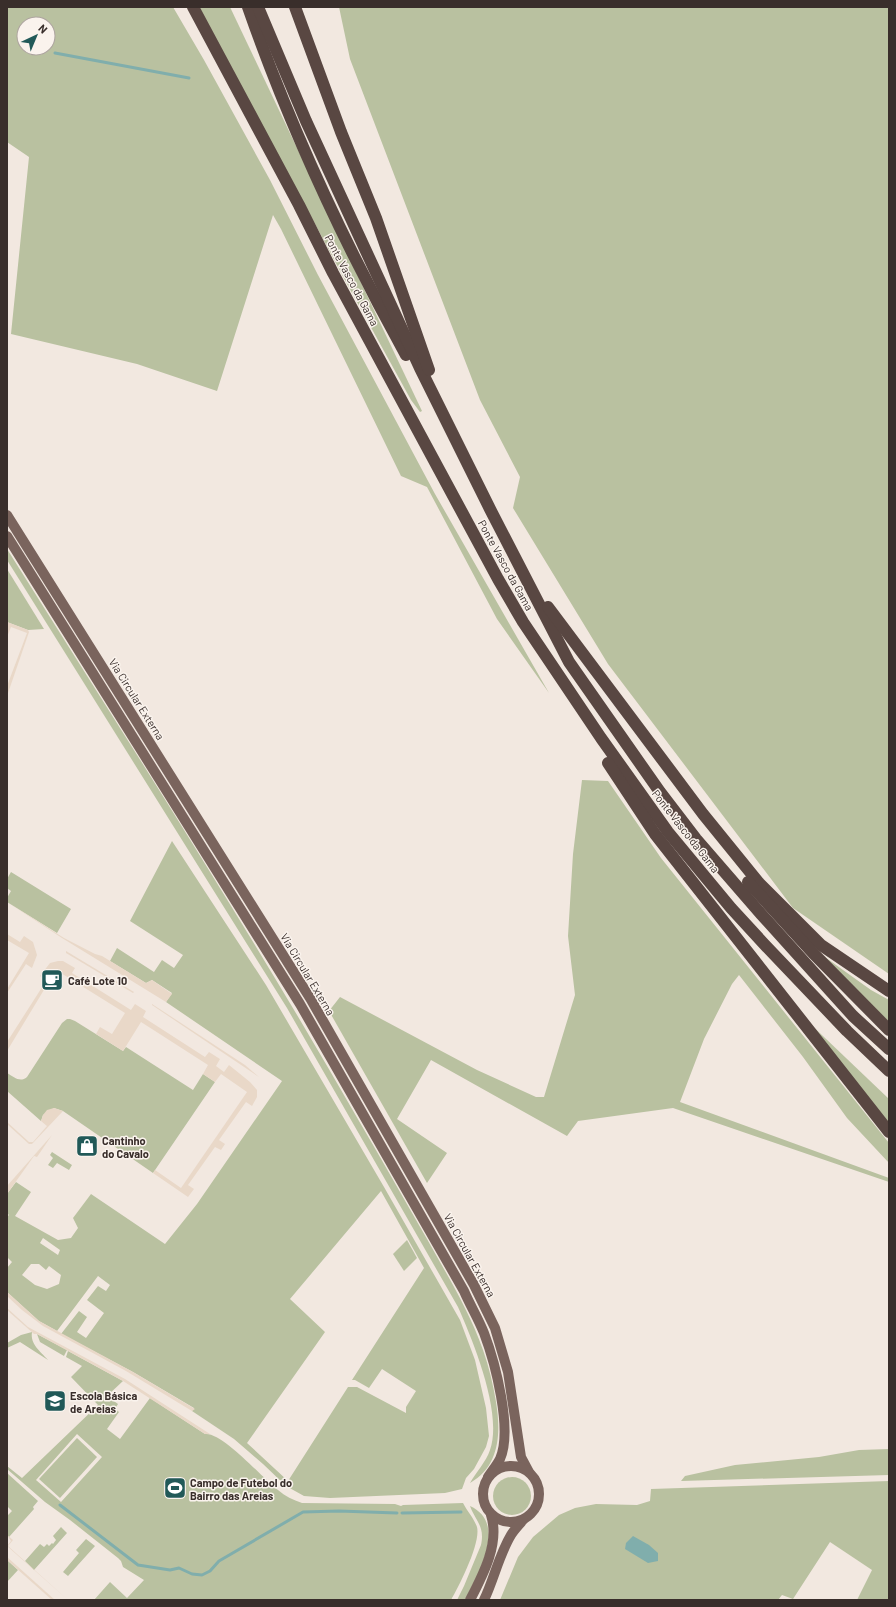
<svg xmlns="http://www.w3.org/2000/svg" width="896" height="1607" font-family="Barlow,sans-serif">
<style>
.green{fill:#b9c1a0;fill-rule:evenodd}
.plaza{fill:#e9d8c8}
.water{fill:#80aeac}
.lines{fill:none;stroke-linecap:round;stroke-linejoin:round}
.stream{stroke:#80aeac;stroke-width:3}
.primary{stroke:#7a645d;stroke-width:10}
.highway{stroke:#594742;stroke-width:12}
.labels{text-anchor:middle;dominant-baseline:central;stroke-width:3;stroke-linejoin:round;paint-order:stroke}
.street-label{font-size:11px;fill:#392e2b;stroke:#faf3ed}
.poi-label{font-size:11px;font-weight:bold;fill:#392e2b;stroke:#faf3ed;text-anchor:start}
</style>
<rect width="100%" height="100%" fill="#f2e8e0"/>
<g class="green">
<path d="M 7,7 L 173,7 L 204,60 L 270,180 L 318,275 L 435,494 L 549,693 L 497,619 L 427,487 L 401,476 L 281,229 L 273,215 L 217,391 L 137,364 L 11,334 L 29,157 L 7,142 ZM 24,24 L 48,24 L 48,48 L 24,48 Z"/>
<polygon points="199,7 230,7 422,411 420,412 411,400 346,282"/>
<polygon points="339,7 889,7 889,974 793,908 608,664 513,508 520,477 480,400 350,59"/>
<path d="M 7,549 C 126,738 248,927 359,1121 C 382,1160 404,1199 427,1239 C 447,1275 469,1310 483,1350 C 489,1367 493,1384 496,1402 C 501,1433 500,1466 470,1483 C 476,1472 486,1462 490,1450 C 503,1413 473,1341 458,1307 L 287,1008 L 7,560 Z"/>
<polygon points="7,569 44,629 28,630 7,622"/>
<polygon points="582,780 608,781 661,858 889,1143 889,1163 847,1118 803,1057 739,975 732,984 704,1039 680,1102 889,1178 889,1182 673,1108 578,1121 567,1136 431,1060 397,1119 447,1153 427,1183 329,1011 340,997 477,1070 536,1097 544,1097 575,995 568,936 573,854"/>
<path d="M 172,841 L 266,985 L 384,1187 L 460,1320 L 475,1360 L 486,1408 L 489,1436 L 486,1447 L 474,1469 L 466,1478 L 462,1489 L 445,1493 L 330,1498 L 304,1496 L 286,1486 L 263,1464 L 234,1439 L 192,1411 L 194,1408 L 133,1372 L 61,1334 L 79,1311 L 87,1317 L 77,1332 L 86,1338 L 104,1313 L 87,1300 L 98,1286 L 106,1291 L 110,1285 L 98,1276 L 57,1331 L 39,1321 L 7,1292 L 7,1268 L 12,1262 L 7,1257 L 7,1217 L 9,1215 L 7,1213 L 7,1194 L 16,1182 L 31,1192 L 15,1216 L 58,1240 L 71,1238 L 78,1228 L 73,1218 L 91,1194 L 165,1244 L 197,1204 L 282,1081 L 166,1002 L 172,993 L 152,980 L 146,983 L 110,961 L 117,948 L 154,972 L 162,960 L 174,968 L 183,955 L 130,921 ZM 381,1191 L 424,1268 L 352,1380 L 355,1380 L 369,1388 L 382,1369 L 416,1391 L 406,1407 L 406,1413 L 357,1387 L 348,1387 L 288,1481 L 247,1443 L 325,1332 L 290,1299 ZM 43,1238 L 60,1250 L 58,1255 L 40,1243 ZM 31,1264 L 39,1264 L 46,1270 L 49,1266 L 61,1275 L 59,1284 L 47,1289 L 35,1285 L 22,1275 Z"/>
<polygon points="11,872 71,909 57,933 7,902 7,898 11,891 7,888 7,879"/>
<polygon points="822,955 871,990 889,1000 889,1022"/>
<polygon points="803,1017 889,1099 889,1128"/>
<path d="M 67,1019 L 70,1019 L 75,1021 L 123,1051 L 126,1047 L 193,1090 L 203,1074 L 215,1082 L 153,1173 L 63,1111 L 54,1108 L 43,1115 L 41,1121 L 7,1091 L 7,1073 C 14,1077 20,1083 27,1077 L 62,1023 Z"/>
<polygon points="52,1152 72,1165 69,1170 57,1163 53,1168 48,1165 53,1158 50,1155"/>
<polygon points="407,1240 417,1258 404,1271 393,1254"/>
<path d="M 32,1332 C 30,1344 40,1351 48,1360 L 20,1342 L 7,1348 L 7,1343 L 21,1335 Z"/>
<polygon points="37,1334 67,1350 64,1356 40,1342"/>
<path d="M 68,1351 L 123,1381 L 107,1396 L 118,1404 L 115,1409 L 119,1412 L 107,1429 L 120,1439 L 150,1398 L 205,1434 C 223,1432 263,1479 278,1490 C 285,1496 293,1500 302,1503 L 395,1504 L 401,1506 L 403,1505 L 463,1503 C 467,1511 474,1518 477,1527 C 481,1543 459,1586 451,1600 L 94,1600 L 110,1582 L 127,1598 L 144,1580 L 123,1567 L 121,1561 L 118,1558 L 70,1520 L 45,1502 L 7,1469 L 7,1466 L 22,1478 L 98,1405 L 71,1377 L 82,1366 L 66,1357 ZM 77,1434 L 102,1457 L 61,1502 L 36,1480 Z"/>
<polygon points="77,1438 97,1457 60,1498 39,1479"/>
<polygon points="889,1449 889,1475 681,1481 685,1476 735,1465 819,1457 859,1450"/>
<polygon points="7,1473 38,1501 33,1507 34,1509 9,1537 7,1535 7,1516 12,1511 7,1506"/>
<circle cx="512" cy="1496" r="19"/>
<polygon points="889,1481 889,1600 857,1600 872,1570 830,1542 793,1599 782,1595 778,1600 500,1600 518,1557 533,1537 559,1515 575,1508 596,1504 637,1505 650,1501 651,1489"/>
<path d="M 470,1506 C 508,1523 478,1574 465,1600 L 457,1600 L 464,1586 L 481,1545 C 485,1526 476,1522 470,1506 Z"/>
<polygon points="61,1527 67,1533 34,1570 25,1561 40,1544 44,1547 47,1544 49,1546 52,1543 53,1544 56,1540 53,1536"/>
<polygon points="86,1539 95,1546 68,1576 63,1572 79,1553 76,1550"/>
<polygon points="7,1560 18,1570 7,1582"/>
</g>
<g class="plaza">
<polygon points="7,622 28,630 29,632 7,696 7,686 27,633 11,627 7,637"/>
<polygon points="7,902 64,938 95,954 102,956 146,983 152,980 172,994 166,1002 62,938"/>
<polygon points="7,934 20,942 24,936 33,942 37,955 32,968 26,964 7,993 7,989 29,953 7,940"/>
<polygon points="66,951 134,992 133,993 66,953"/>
<polygon points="58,961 63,961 75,968 72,973 131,1010 135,1004 146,1011 143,1017 205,1057 209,1052 220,1059 216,1066 224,1072 229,1065 250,1082 257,1090 257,1097 252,1106 246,1102 219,1140 225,1144 221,1150 215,1147 188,1185 194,1189 188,1197 153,1173 155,1170 181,1188 247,1092 221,1074 215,1082 203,1074 208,1065 141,1022 123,1051 96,1034 100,1027 112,1034 125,1013 56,970 7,1051 7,1042 46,981 40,976 50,963"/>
<polygon points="152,1004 245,1065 259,1077 152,1005"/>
<polygon points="54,1108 63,1111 32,1144 29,1144 7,1124 7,1122 29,1142 33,1142 47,1126 41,1121 43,1115 47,1110"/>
<polygon points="52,1135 37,1157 34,1156 7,1194 7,1186"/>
<polygon points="7,1292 39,1321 133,1372 195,1409 192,1411 126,1371 43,1326 22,1310 7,1296"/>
<polygon points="7,1308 28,1327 125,1379 210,1434 205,1434 123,1381 37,1334 34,1334 7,1310"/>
<polygon points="7,1535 13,1540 8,1546 68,1600 7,1546 11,1541"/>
<polygon points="7,1557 55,1600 52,1600 7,1560"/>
</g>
<polygon class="water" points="633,1536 649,1545 658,1553 658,1561 648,1563 625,1549 626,1543"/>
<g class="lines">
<g class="stream">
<polyline points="55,53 189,78"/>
<polyline points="60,1505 138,1565 170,1570 179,1568 192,1574 202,1575 210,1571 219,1561 303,1512 339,1511 397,1513"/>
<polyline points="402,1513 461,1512"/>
</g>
<g class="primary">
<polyline points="7,515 310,998 474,1285 495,1328 508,1372 521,1457 529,1472"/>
<path d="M 7,536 L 300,1004 L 464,1291 C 470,1305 478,1318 484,1333 C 495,1362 513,1430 500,1459 C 497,1465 492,1471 488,1477"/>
<circle cx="511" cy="1494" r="28"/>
<path d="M 470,1600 C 483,1575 500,1543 491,1515"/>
<path d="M 484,1600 C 494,1579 499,1555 511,1535 C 514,1530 519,1525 523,1520"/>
</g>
<g class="highway">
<polyline points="193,7 299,205 333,273 498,579 523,622 601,738 668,832 731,908 764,944 847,1031 889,1071"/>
<path d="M 248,7 C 290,127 344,243 406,355"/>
<polyline points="258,7 306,121 420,368 490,509 569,662 660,792 696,839 761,914 853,1016 889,1049"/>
<polyline points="295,7 341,132 376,218 429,370"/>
<polyline points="548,607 703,814 759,883 821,945 889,991"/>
<polyline points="608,763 655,834 889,1132"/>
<polyline points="748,882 813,953 889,1030"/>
</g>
</g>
<defs>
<g id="cafe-square" transform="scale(1.15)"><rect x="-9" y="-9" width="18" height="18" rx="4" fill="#215958" stroke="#faf3ed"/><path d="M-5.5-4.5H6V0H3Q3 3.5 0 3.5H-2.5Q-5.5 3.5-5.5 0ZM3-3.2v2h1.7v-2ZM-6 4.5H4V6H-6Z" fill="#fff"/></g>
<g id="shop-square" transform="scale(1.15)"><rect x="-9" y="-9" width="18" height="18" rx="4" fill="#215958" stroke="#faf3ed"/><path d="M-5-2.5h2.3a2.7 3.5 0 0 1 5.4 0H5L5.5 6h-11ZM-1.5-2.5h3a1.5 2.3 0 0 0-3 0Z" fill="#fff"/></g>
<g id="school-square" transform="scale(1.15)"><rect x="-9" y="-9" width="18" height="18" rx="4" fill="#215958" stroke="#faf3ed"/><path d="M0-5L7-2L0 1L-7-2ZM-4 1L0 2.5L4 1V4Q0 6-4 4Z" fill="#fff"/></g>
<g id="stadium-square" transform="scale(1.15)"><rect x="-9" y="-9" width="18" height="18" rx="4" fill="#215958" stroke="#faf3ed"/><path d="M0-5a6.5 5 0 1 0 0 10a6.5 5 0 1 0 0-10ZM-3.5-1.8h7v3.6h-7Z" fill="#fff"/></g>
</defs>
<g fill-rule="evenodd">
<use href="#cafe-square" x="52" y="980"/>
<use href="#shop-square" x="87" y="1146"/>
<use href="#school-square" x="55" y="1401"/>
<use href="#stadium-square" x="175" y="1488"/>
</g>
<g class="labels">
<g class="street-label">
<text transform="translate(352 280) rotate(62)">Ponte Vasco da Gama</text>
<text transform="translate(506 565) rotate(61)">Ponte Vasco da Gama</text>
<text transform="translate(137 699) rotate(58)">Via Circular Externa</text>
<text transform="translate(686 831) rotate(52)">Ponte Vasco da Gama</text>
<text transform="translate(308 974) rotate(59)">Via Circular Externa</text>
<text transform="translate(470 1255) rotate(61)">Via Circular Externa</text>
</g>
<g class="poi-label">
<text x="68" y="980">Café Lote 10</text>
<text x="102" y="1140">Cantinho<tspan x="102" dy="13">do Cavalo</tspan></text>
<text x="70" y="1395">Escola Básica<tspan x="70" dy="13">de Areias</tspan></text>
<text x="190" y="1482">Campo de Futebol do<tspan x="190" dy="13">Bairro das Areias</tspan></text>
</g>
</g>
<rect width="896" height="1607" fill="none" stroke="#392e2b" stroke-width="16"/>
<g transform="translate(36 36) rotate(44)"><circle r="19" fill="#faf3ed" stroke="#ada49f"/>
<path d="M0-3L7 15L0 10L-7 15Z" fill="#215958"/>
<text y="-6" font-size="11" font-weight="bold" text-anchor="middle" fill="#392e2b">N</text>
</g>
</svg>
